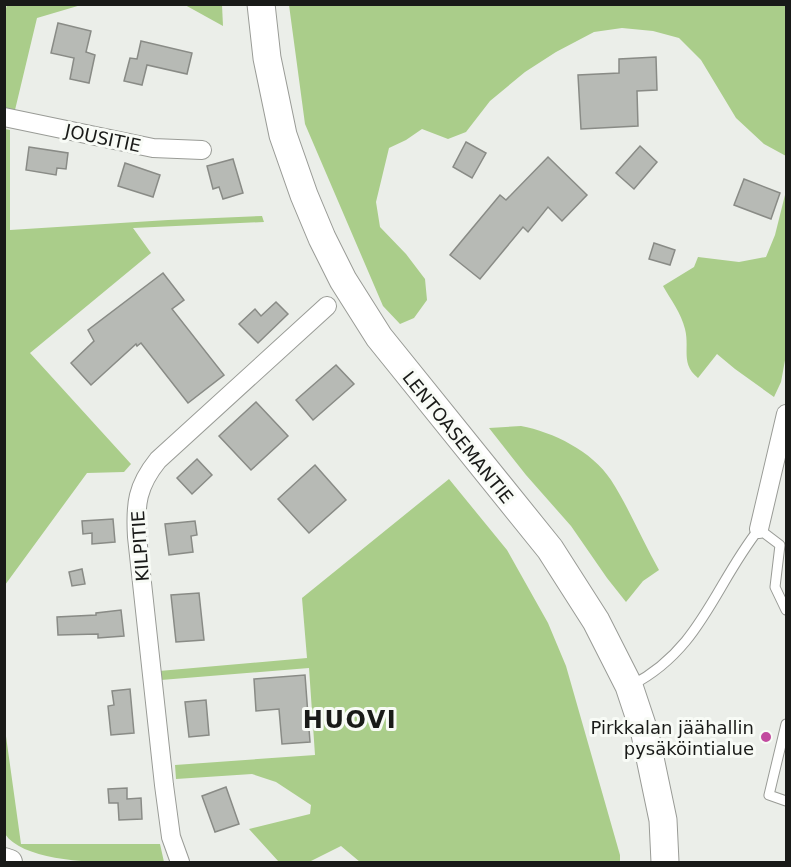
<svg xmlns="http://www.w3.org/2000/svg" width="791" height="867" font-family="'DejaVu Sans',sans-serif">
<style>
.green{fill:#aacd8a}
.building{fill:#b7bab5;stroke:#898b86;stroke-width:1.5}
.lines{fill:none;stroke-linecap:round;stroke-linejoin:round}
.service-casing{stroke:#999b96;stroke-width:11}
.minor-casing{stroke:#999b96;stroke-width:20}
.tertiary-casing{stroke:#999b96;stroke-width:26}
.secondary-casing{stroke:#999b96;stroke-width:29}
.service{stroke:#fff;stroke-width:9}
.minor{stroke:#fff;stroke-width:18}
.tertiary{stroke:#fff;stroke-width:24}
.secondary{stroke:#fff;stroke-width:27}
.poi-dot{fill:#c24a9f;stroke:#f8fbf6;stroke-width:2}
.labels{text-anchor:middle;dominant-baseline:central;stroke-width:6;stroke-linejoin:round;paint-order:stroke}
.street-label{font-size:18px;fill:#191a18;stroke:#f8fbf6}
.poi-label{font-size:18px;fill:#191a18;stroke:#f8fbf6;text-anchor:end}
.district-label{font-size:24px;font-weight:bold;letter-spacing:1.5px;fill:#191a18;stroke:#f8fbf6}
</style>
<rect width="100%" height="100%" fill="#ebeee9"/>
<g class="green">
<polygon points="7,5 81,5 37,18 15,110 5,108 4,16"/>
<polygon points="185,5 222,5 223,26"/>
<polygon points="289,5 786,5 786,156 764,144 736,118 701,60 679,38 653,31 622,28 594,32 556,52 525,72 490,101 466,132 448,139 422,129 406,140 389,148 376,202 380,227 406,254 425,279 427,300 414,318 400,324 383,306 305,124"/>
<polygon points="5,129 10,130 10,230 168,220 262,216 264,222 133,228 151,253 30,353 131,464 124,472 87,473 5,585"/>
<path d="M 786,191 L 786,355 L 781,382 L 774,397 L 735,369 L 717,354 L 698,378 C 680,363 690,349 685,329 C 681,313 671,300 663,286 L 694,267 L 698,257 L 739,262 L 766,257 L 775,235 Z"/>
<path d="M 521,426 C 553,432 592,451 611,480 C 629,508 642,540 659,570 L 643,581 L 626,602 L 607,578 L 571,526 L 526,475 L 489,428 Z"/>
<polygon points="449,479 507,550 548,623 566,666 620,855 620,862 360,862 341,846 309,862 279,862 249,829 310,814 311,805 276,782 252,774 176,779 175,765 315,755 309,668 161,680 159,671 307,658 302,598"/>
<path d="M 5,729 L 21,844 L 160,844 L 164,862 C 126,863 27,867 5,834 Z"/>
</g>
<g class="building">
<polygon points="58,23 91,31 86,52 95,55 89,83 70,79 74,58 51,53"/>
<polygon points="141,41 192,53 187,74 147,65 142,85 124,81 130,58 137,59"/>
<polygon points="656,57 657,90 637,91 638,126 581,129 578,75 619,73 619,59"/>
<polygon points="466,142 486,153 472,178 453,167"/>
<polygon points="640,146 657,162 634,189 616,173"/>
<polygon points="29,147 68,153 66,169 57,168 56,175 26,170"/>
<polygon points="548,157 587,195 562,221 548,207 528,232 523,227 480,279 450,255 500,195 506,200"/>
<polygon points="233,159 243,193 223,199 219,187 213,189 207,166"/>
<polygon points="125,163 160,175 153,197 118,186"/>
<polygon points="744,179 780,193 771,219 734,205"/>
<polygon points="654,243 675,250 670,265 649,259"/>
<polygon points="163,273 184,300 172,309 224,375 188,403 141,343 137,346 136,344 91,385 71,363 94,341 88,330"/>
<polygon points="276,302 288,314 258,343 239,324 255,309 261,316"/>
<polygon points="336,365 354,384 313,420 296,400"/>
<polygon points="256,402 288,436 251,470 219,436"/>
<polygon points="197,459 212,475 192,494 177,478"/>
<polygon points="315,465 346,500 309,533 278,499"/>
<polygon points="113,519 115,542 92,544 92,533 83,534 82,521"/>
<polygon points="195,521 197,535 191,536 193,552 169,555 165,524"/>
<polygon points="82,569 85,584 72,586 69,572"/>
<polygon points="199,593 204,640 176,642 171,595"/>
<polygon points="121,610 124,636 98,638 98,634 58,635 57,617 96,615 96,613"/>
<polygon points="305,675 310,742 282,744 279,709 256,711 254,679"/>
<polygon points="130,689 134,733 111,735 108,706 114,705 112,691"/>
<polygon points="206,700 209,735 189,737 185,702"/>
<polygon points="226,787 239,824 215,832 202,796"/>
<polygon points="127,788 127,799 141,798 142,819 119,820 118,803 109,803 108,789"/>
</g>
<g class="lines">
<g class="service-casing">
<g id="service">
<path d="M 632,685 C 701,649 714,586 759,529 L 780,545 L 775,587 L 786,610"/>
<polyline points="786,724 769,795 786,801"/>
</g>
</g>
<g class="minor-casing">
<g id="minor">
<polyline points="4,117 153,148 202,150"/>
<polyline points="759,529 786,414"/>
<path d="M 180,862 L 171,837 L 164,785 L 137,537 C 135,504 137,486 158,460 L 327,306"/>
</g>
</g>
<g class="tertiary-casing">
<polyline id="tertiary" points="4,860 10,862"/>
</g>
<g class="secondary-casing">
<polyline id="secondary" points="261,4 267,58 283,135 304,195 322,238 343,280 379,337 550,549 596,621 629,686 645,734 663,820 665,862"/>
</g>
<use href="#service" class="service"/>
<use href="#minor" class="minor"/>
<use href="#tertiary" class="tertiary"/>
<use href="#secondary" class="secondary"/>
</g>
<circle class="poi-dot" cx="766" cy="737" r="6"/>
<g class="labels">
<g class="street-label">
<text transform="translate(103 138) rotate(12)">JOUSITIE</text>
<text transform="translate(458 437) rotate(51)">LENTOASEMANTIE</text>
<text transform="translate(140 546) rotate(-94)">KILPITIE</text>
</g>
<g class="poi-label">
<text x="754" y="727">Pirkkalan jäähallin<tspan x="754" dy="21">pysäköintialue</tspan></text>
</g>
<g class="district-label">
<text x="350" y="720">HUOVI</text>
</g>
</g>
<rect width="791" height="867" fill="none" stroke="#191a18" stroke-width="12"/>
</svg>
